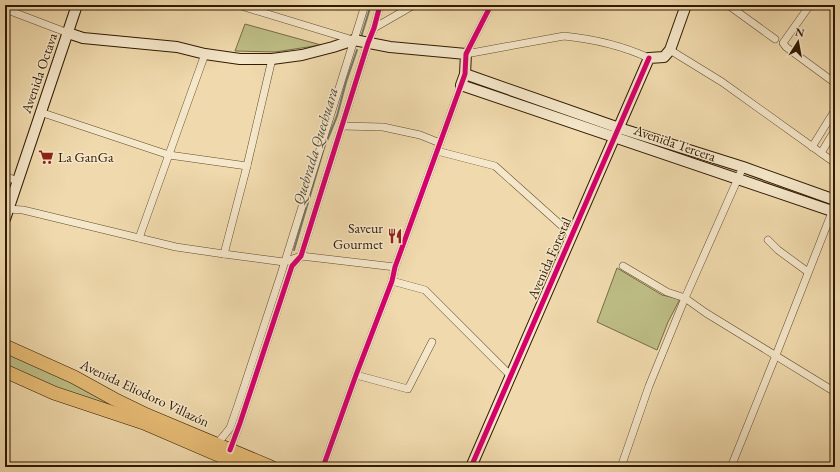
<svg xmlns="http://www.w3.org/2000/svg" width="840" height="472" font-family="'EB Garamond',serif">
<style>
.green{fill:#bebe86;stroke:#776c43}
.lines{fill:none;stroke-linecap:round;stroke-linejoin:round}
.stream{stroke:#72796c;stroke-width:2}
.street-casing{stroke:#604a2b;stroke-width:8}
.secondary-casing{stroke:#301a00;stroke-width:12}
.highway-casing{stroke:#301a00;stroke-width:14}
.street{stroke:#f5e7ca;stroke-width:7}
.secondary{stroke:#f5e7ca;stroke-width:10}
.highway{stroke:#e8bd76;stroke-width:13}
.cycleway-casing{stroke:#f5e7ca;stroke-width:8}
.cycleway{stroke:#d6006c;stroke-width:5}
.labels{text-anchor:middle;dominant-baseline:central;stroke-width:3;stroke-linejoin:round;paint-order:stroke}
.street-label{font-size:14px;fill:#301a00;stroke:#f5e7ca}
.poi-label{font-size:14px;fill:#301a00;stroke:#f5e7ca;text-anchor:start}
.water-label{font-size:15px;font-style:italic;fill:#514936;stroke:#f5e7ca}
</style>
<rect width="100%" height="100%" fill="#f0daad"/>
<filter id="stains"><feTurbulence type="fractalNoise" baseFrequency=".005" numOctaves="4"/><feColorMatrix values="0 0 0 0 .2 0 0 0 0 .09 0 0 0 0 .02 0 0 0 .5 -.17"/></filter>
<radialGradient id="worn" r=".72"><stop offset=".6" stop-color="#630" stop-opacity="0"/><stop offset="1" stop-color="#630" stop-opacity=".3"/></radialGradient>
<g class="green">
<polygon points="245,24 321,45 275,52 235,51"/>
<polygon points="617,268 662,295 680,299 668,322 657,350 597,322"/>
<polygon points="5,353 27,360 122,408 86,401 5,368"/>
</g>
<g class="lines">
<g class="stream">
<polyline points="361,37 371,5"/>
<polyline points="294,250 324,148 337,116 346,82 357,50"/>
<polyline points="270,319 279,293"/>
<polyline points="241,409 252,373"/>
</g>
<g class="street-casing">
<g id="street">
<polyline points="238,5 353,40"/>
<polyline points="728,5 775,39"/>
<polyline points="810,5 783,43 786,47 835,83"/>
<polyline points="5,9 68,33"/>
<polyline points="374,28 414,5"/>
<polyline points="670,50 722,82 835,163"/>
<path d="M 466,54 L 564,36 C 593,39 623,46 649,58"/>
<polyline points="466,54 491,5"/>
<polyline points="40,112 169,155 247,166"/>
<polyline points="342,126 383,127 420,135 440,143"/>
<polyline points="812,147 835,110"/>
<polyline points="437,151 495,166 572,235"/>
<polyline points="821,153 835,130"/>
<polyline points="5,176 17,181"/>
<polyline points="8,209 23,210 176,247 224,254 284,262 301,256 395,267"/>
<polyline points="139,238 205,54"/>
<polyline points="768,240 778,250 808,272"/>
<polyline points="224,254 247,166 272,59"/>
<polyline points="623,266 667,292 685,298 706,313 835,392"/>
<polyline points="392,281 425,290 511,376"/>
<polyline points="356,375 408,389 432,342"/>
<polyline points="217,444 230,428 238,405 281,274 365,5"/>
<polyline points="230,450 240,423 292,266 301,256 368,43 374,28 380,5"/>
<polyline points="323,467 356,375 392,281 395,267 461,85"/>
<polyline points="621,467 649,386 685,298 743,167"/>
<polyline points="731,467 776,355 834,207"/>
</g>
</g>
<g class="secondary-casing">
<g id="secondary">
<polyline points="68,33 83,38 177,47 205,54 240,59 272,59 302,55 333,47 354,40 390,47 466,54 465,74 461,85 835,212"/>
<polyline points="465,74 619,128 743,167 835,200"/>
<polyline points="5,219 77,5"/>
<polyline points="471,467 649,58 664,57 670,50 686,5"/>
</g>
</g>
<g class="highway-casing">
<g id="highway">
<polyline points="5,346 74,377 114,399 147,415 271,467"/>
<polyline points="5,371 54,393 144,423 246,467"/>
</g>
</g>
<use href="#street" class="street"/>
<use href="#secondary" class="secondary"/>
<use href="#highway" class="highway"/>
<g class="cycleway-casing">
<g id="cycleway">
<polyline points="230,450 240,423 292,266 301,256 368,43 374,28 380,5"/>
<polyline points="323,467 356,375 392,281 395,267 465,74 466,54 491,5"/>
<polyline points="471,467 649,58"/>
</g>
</g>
<use href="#cycleway" class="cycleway"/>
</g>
<defs>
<g id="supermarket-bare" transform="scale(1.2)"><path d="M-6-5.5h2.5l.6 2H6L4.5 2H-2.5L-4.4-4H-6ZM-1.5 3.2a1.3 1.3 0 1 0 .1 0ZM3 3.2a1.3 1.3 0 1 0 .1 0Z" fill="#8f2418" stroke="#f5e7ca" stroke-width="2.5" paint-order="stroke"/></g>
<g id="restaurant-bare" transform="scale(1.2)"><path d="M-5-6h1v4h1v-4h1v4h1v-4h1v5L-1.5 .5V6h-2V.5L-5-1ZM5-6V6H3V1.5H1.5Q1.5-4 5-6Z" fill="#8f2418" stroke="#f5e7ca" stroke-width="2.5" paint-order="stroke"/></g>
</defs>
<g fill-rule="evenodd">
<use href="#supermarket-bare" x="46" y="157"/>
<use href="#restaurant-bare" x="395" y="236"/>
</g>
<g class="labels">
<g class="street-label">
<text transform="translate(39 73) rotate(-71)">Avenida Octava</text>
<text transform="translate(675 143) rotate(19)">Avenida Tercera</text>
<text transform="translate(549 258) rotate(-66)">Avenida Forestal</text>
<text transform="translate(145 393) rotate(25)">Avenida Eliodoro Villazón</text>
</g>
<g class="poi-label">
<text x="58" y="157">La GanGa</text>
<text x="383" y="228" text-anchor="end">Saveur<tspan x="383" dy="16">Gourmet</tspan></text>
</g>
<g class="water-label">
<text transform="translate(315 146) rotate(-73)">Quebrada Quechuara</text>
</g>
</g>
<rect width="840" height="472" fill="none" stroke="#f0daad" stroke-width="20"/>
<rect x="6" y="6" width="828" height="460" fill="none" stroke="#301a00" stroke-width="2"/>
<rect x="10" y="10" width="820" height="452" fill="none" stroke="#301a00"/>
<g transform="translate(798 42) rotate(11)" stroke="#f5e7ca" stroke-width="3" paint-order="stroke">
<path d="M0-3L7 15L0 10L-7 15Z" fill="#301a00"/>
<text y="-6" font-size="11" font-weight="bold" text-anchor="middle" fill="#301a00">N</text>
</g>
<rect width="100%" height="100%" filter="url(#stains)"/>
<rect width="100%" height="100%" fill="url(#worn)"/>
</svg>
